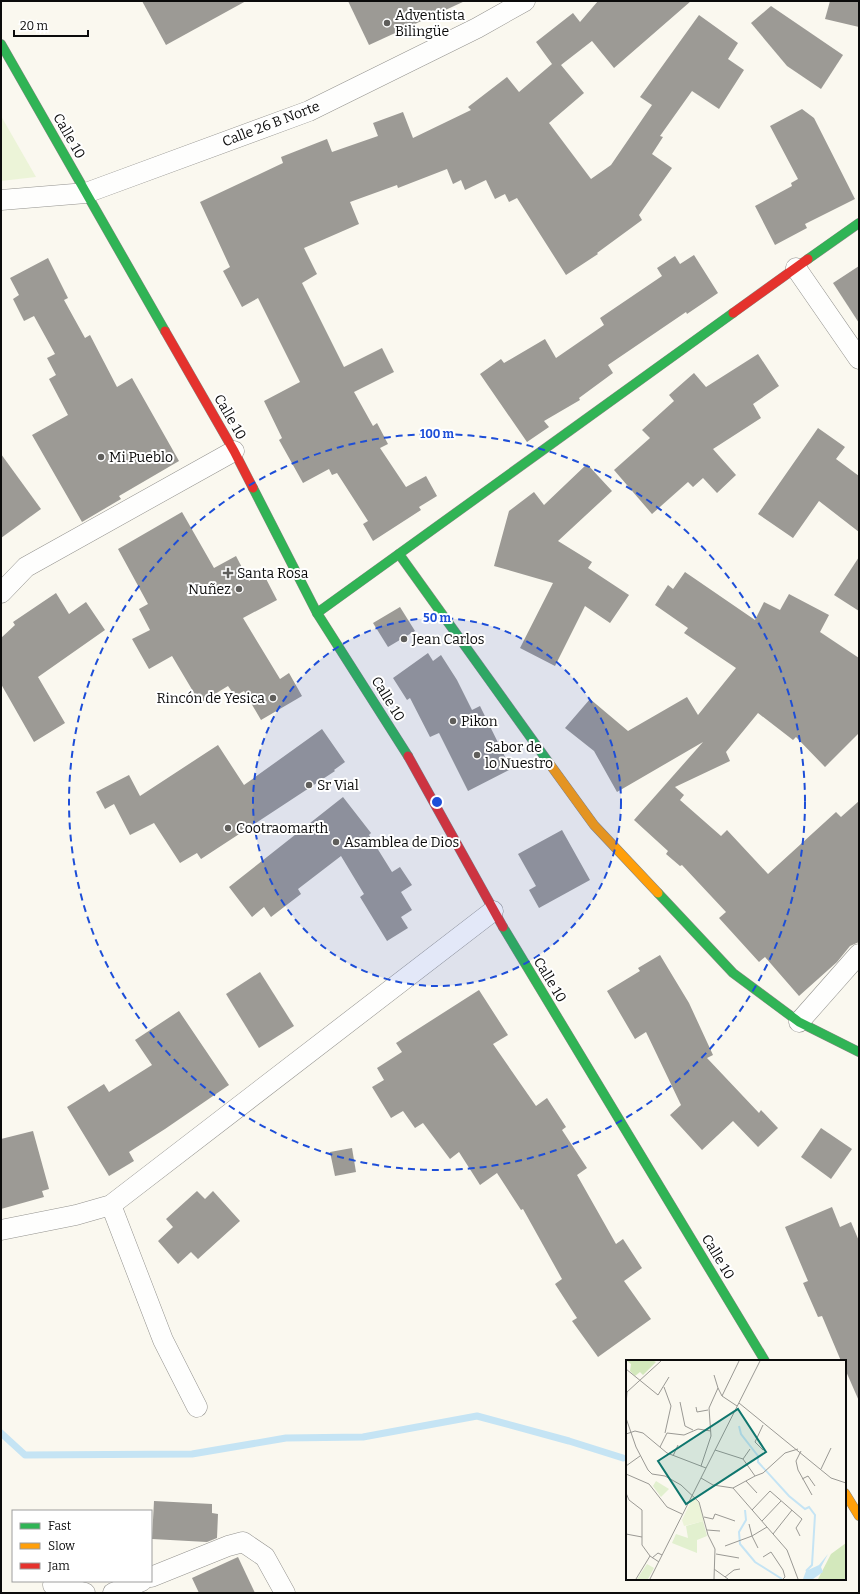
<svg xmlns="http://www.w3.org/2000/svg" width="860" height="1594" font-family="Bitter,serif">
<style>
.pitch{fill:#ecf4d8}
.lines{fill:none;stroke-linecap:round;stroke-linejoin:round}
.stream{stroke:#c5e4f4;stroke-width:7}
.building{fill:#9c9a95}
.street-casing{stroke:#93928e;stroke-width:21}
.fast-casing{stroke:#898884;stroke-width:10}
.slow-casing{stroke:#898884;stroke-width:10}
.jam-casing{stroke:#898884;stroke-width:10}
.street{stroke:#fefefd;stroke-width:20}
.fast{stroke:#30b455;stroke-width:9}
.slow{stroke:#ff9f0a;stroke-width:9}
.jam{stroke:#e5322d;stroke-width:9}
.ring{fill:none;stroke:#1d4ed8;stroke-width:2;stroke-dasharray:7 5}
.poi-dot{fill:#5f5e5b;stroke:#fff;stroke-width:1.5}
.labels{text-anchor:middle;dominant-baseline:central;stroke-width:4;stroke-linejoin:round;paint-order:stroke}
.poi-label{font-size:14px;fill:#0b0b0b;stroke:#fff;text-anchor:start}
.street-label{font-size:14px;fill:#0b0b0b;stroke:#fff}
.inset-river{fill:none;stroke:#c5e4f4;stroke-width:2}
.inset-road{fill:none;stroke:#9a9994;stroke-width:1}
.view{fill:#0f766e;fill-opacity:0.15;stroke:#0f766e;stroke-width:2}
.inset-edge{fill:none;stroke:#0b0b0b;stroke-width:2}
.centre{fill:#1d4ed8;stroke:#fff;stroke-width:2}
.ring-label{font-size:12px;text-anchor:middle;font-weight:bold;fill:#1d4ed8;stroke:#fff;stroke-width:4;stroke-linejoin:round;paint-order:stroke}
</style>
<rect width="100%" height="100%" fill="#faf8ef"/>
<polygon class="pitch" points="1,116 36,177 1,181"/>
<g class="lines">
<polyline class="stream" points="1,1433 25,1455 192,1454 286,1438 363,1437 477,1416 569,1441 623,1458"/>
</g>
<g class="building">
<polygon points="142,1 246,1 166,45"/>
<polygon points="348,1 465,1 369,45"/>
<polygon points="598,1 691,1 614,68 592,41 561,65 584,93 549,123 591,179 611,165 652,105 640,97 699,15 738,43 728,59 744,70 719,109 692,91 660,136 663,137 652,154 672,168 639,215 642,220 597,253 598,254 566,275 517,198 509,202 505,194 495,199 486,180 465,190 461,180 453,184 447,169 398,188 397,185 350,202 359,224 304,248 317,274 302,283 344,367 382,348 394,372 354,392 373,426 377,423 388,444 380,448 406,487 426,476 437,496 419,507 421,510 373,541 363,524 368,521 337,473 332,475 329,469 303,483 279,440 282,438 264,401 300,382 258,298 242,307 223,271 230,267 200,202 283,163 281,157 327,139 332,152 378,136 373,123 403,112 413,138 471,110 468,107 507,77 519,92 552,64 536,42 573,13 580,22"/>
<polygon points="830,1 859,1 859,27 825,19"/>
<polygon points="771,6 843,55 821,89 787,66 751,23"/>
<polygon points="802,109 814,118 855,199 805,224 807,228 775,245 755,206 792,186 791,183 798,179 770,126"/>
<polygon points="694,255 718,293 687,314 686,312 608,365 613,373 579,398 580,400 544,421 549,427 527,442 480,374 501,359 504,363 545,339 556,358 604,325 600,318 662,276 657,268 675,256 680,264"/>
<polygon points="48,258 68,298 64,300 85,338 90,335 117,387 132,378 179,461 119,496 121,499 82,522 32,435 68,415 49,379 56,375 47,358 55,354 34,316 24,321 13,299 19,295 10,278"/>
<polygon points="859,266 859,323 833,283"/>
<polygon points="758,354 779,386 753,404 761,418 713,449 736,475 717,493 703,478 693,487 688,482 652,514 614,470 650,438 642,430 674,401 669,395 694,373 706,387"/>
<polygon points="818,428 845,447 836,459 859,476 859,532 819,501 793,538 758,514"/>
<polygon points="1,454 41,509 1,538"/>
<polygon points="587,464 612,491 558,541 592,562 588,568 629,595 610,623 585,606 555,666 520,648 553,583 494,566 509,511 534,492 544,505"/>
<polygon points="182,512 214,568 236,556 249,581 263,573 277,600 243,618 280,679 289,673 302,696 261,720 244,691 235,696 228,686 200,703 172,656 149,669 132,639 150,630 139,609 148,604 118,549"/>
<polygon points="859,557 859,611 834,595"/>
<polygon points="685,572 755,620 764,602 780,610 789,594 829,615 820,632 859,658 859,733 825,767 796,737 793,740 758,713 726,752 730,761 675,787 684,795 680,800 721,836 727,830 768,874 836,812 841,817 859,801 859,942 850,946 837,962 799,996 765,957 759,962 719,918 726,912 682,865 680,866 666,854 668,851 634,820 703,742 617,792 594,751 565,728 590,699 628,731 687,697 698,715 736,668 684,633 688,628 655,605 668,585 673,589"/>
<polygon points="56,593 69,614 86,602 105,630 38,677 65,723 34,742 1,684 1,638 15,625 13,622"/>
<polygon points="400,607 415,631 388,647 373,623"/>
<polygon points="428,653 433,661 441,655 457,680 472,710 480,706 511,769 468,791 439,733 430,737 410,698 407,700 393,678"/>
<polygon points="322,729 345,762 334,770 335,771 201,859 197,853 180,863 154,823 130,835 114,804 105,809 96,792 129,775 140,796 218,745 244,785"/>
<polygon points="343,797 371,833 369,835 392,872 400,867 412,885 401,892 412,910 401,917 408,928 387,941 360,897 364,894 341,856 298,889 301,894 271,917 264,907 252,917 229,887"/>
<polygon points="562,830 590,880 539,908 529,890 536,886 518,854"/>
<polygon points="660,955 689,1003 713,1055 707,1058 759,1113 761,1110 778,1128 758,1147 733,1121 702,1150 670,1115 681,1105 646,1032 635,1039 607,991 640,971 638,968"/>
<polygon points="260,972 294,1026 259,1048 226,994"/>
<polygon points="479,990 508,1035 493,1044 536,1106 547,1098 566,1127 562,1130 587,1168 577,1175 616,1244 623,1239 642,1268 624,1281 651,1319 598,1357 572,1321 577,1318 555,1284 562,1279 523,1209 521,1210 497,1173 480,1185 459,1152 450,1159 423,1123 415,1128 403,1111 391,1118 372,1087 384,1080 377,1068 402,1052 396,1043"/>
<polygon points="179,1011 229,1085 165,1129 129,1152 134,1161 109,1176 67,1107 104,1084 109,1092 152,1065 135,1040"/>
<polygon points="821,1128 852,1149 831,1179 801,1157"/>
<polygon points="33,1131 49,1189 42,1191 44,1197 1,1209 1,1139"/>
<polygon points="352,1148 356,1172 335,1176 330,1152"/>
<polygon points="197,1191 205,1199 213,1191 240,1221 198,1259 191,1252 178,1264 158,1241 173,1227 166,1219"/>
<polygon points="832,1207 840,1227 851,1222 859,1241 859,1401 845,1369 845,1361 841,1361 822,1316 818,1317 803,1283 808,1281 785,1227"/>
<polygon points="154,1501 212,1504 212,1513 218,1514 217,1538 207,1542 152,1539"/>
<polygon points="238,1557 255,1593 199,1593 192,1578"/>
</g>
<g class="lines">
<g class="street-casing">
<g id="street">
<polyline points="1,200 86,193 309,111 477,28 525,1"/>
<polyline points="796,268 859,359"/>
<polyline points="1,593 26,567 234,451"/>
<polyline points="799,1022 859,954"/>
<polyline points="111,1205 163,1340 197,1407"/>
<polyline points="1,1230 76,1215 111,1205 493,911"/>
<polyline points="151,1577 228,1546 243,1542 265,1557 285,1593"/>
<polyline points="53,1585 85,1593"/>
<polyline points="113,1593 142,1581"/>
</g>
</g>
<g class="fast-casing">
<g id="fast">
<polyline points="1,44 165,331"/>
<polyline points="808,259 859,223"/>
<polyline points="253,488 317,613 408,756"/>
<polyline points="399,554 549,763"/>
<polyline points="317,613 733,313"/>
<polyline points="658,893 733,973 799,1022 859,1052"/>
<polyline points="503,927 765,1361"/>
</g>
</g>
<g class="slow-casing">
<g id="slow">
<polyline points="549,763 594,825 658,893"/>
<polyline points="845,1493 859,1516"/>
</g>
</g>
<g class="jam-casing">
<g id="jam">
<polyline points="733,313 808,259"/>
<polyline points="165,331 234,451 253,488"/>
<polyline points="408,756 503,927"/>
</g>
</g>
<use href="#street" class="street"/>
<use href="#fast" class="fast"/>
<use href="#slow" class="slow"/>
<use href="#jam" class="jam"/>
</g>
<circle cx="437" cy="802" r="184" fill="#1d4ed8" fill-opacity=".12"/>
<g class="ring">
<circle cx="437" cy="802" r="184"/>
<circle cx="437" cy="802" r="368"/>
</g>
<g class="poi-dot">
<circle cx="387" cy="23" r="4"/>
<circle cx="101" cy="457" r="4"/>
<path d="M226 567h4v4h4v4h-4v4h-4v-4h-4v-4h4z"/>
<circle cx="239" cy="589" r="4"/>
<circle cx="404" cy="639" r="4"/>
<circle cx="273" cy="698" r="4"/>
<circle cx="453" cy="721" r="4"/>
<circle cx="477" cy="755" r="4"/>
<circle cx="309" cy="785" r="4"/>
<circle cx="228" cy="828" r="4"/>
<circle cx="336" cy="842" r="4"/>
</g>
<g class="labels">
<g class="poi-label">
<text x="395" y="15">Adventista<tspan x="395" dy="16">Bilingüe</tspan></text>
<text x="109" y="457">Mi Pueblo</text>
<text x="237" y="573">Santa Rosa</text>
<text x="231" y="589" text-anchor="end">Nuñez</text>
<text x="412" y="639">Jean Carlos</text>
<text x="265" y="698" text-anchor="end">Rincón de Yesica</text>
<text x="461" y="721">Pikon</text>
<text x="485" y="747">Sabor de<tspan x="485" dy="16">lo Nuestro</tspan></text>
<text x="317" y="785">Sr Vial</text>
<text x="236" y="828">Cootraomarth</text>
<text x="344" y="842">Asamblea de Dios</text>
</g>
<g class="street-label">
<text transform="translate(271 124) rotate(-21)">Calle 26 B Norte</text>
<text transform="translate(69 136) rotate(60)">Calle 10</text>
<text transform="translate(230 417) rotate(60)">Calle 10</text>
<text transform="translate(388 699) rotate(58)">Calle 10</text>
<text transform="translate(550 980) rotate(59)">Calle 10</text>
<text transform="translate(718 1257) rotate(59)">Calle 10</text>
</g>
</g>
<g transform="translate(626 1360)">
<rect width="220" height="220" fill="#faf8ef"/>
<path d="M 30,121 L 43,129 L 35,137 L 27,126 ZM 77,161 L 81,176 L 71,180 L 71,193 L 46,183 L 50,174 L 62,178 L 60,166 ZM 21,204 L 28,208 L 22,219 L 11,219 Z" fill="#e2f0cf"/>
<path d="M 1,1 L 28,1 L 30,2 L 17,15 L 14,12 L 9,16 L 4,11 L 5,4 ZM 220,183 L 220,219 L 192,219 L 205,194 Z" fill="#d3e8bc"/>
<path d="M 67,137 L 73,143 L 78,161 L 58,166 L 56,160 Z" fill="#ecf4d8"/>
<path d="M 202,194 L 195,207 L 197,212 L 187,219 L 177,219 L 180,211 L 193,205 Z" fill="#c5e4f4"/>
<path class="inset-river" d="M 113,66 L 115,74 L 132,96 L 132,102 L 163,136 L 179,149 L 183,147 L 189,155 L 186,205 L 180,211M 119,150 L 120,160 L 113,172 L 114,184 L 129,202 L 156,219"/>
<path class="inset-road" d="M 0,9 L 32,35 L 43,17M 38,27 L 45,46 L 39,73M 92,28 L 96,36 L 111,46M 96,36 L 113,1M 54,42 L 59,66 L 67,70M 113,43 L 205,118 L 220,123M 0,45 L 1,32 L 35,1M 70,47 L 71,52 L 82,50M 0,58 L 10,87 L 22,110 L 26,114 L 39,116 L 55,125 L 73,142 L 82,175 L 89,189 L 88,219M 137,65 L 129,82 L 137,90M 0,74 L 9,71 L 17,73 L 41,93 L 80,108M 34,87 L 41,73 L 58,75 L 72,69 L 85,71M 89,90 L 117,99 L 129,116 L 137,113 L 159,93 L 172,89M 175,91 L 170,101 L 172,110 L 186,135M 47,96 L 52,85M 117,99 L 124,89M 0,106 L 14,96M 75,106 L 85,76 L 83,48 L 92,28 L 88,15M 195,109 L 205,88M 0,114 L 23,124 L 41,147 L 56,154M 75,118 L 87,125 L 107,128 L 161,190 L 172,219M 176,119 L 182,116 L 189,126M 120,121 L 131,133M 107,128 L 129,116M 0,133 L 3,140 L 16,150 L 16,185 L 24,196 L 33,202M 126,150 L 144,131 L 176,159 L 170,168 L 174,176M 78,157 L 87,159 L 89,154 L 109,161M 136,161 L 155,141M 123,164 L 126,176M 81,170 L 94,171M 0,174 L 16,177M 147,174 L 166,150M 126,176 L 132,188M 99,186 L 126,176 L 141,167M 90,194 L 113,198M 137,197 L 145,192 L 157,210 L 159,217 L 157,219M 26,198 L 32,193 L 36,195M 88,209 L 102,219M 99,217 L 108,210 L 114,209M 10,219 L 24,196M 24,219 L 134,1"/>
<path class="view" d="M 112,49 L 140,92 L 60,144 L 32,101 Z"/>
<rect width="220" height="220" class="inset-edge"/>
</g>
<circle cx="437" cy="802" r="6" class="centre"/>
<g class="ring-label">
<text x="437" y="438">100 m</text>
<text x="437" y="622">50 m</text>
</g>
<rect width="860" height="1594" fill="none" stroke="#0b0b0b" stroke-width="4"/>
<rect x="12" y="1510" width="140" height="72" fill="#ffffff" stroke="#9d9d9d"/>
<rect x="20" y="1523" width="20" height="6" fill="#30b455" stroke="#9d9d9d"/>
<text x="48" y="1530" font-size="12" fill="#0b0b0b">Fast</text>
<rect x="20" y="1543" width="20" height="6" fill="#ff9f0a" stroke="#9d9d9d"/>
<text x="48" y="1550" font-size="12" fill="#0b0b0b">Slow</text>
<rect x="20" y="1563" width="20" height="6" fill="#e5322d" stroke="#9d9d9d"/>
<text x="48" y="1570" font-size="12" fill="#0b0b0b">Jam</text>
<path d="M14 30v6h74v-6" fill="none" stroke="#0b0b0b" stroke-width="2"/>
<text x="20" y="30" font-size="12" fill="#0b0b0b" stroke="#ffffff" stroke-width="3" paint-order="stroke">20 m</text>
</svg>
